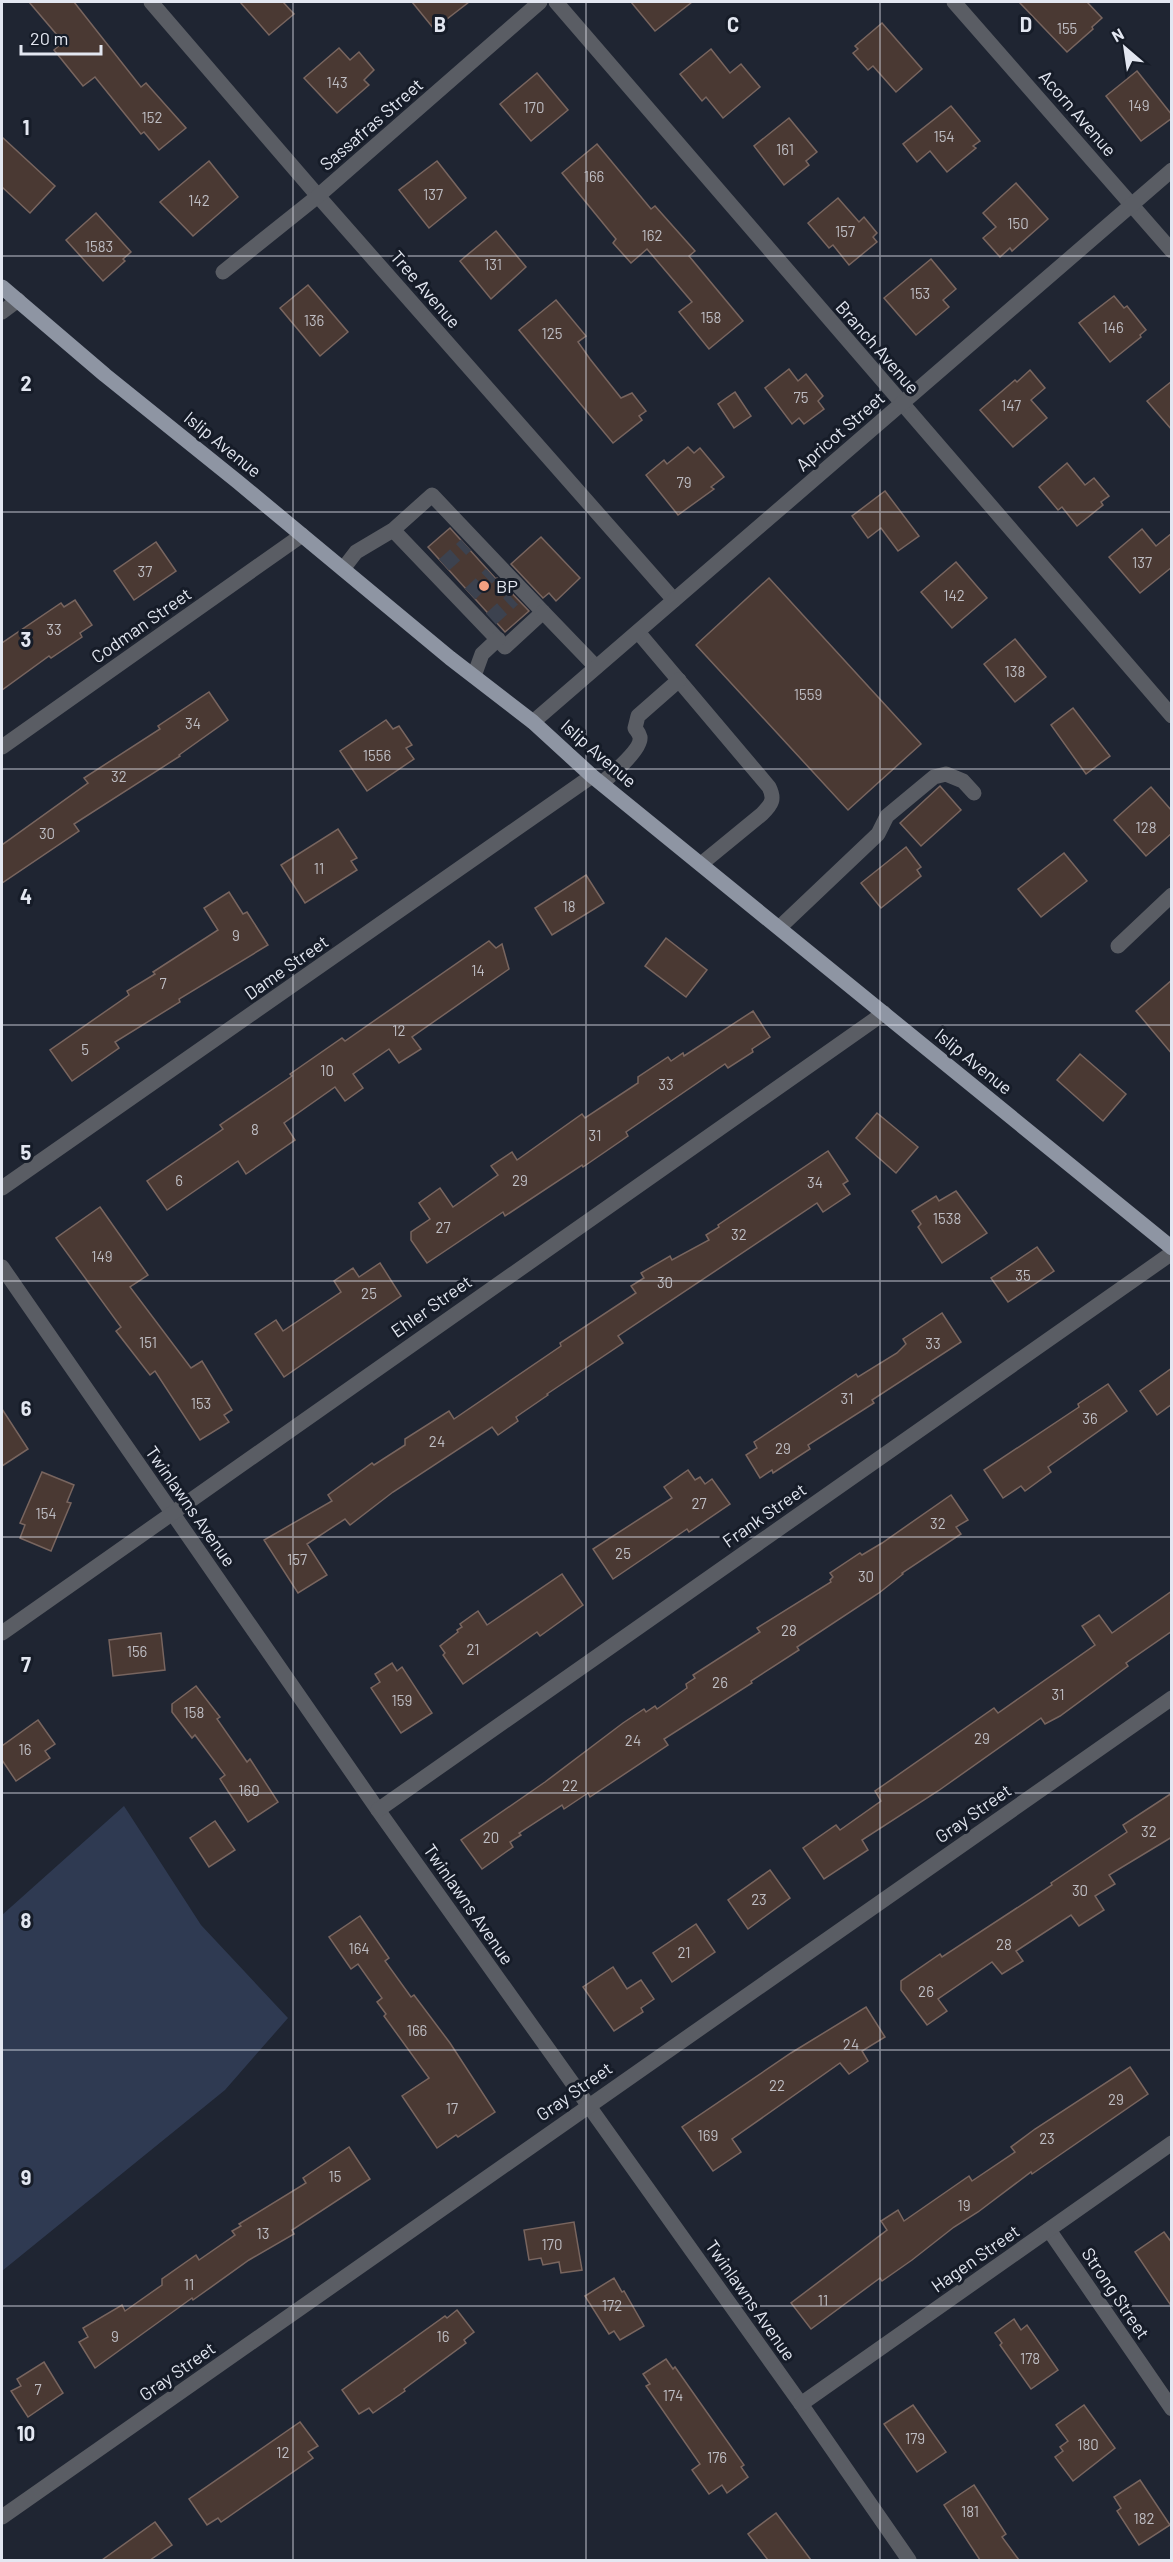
<svg xmlns="http://www.w3.org/2000/svg" width="1173" height="2562" font-family="Barlow,sans-serif">
<style>
.green{fill:#2f3a52}
.building{fill:#4a3933;stroke:#78655f;stroke-width:1.5}
.lines{fill:none;stroke-linecap:round;stroke-linejoin:round}
.minor-tunnel{stroke:#3c424f;stroke-width:15;stroke-dasharray:15 8;stroke-linecap:butt}
.minor{stroke:#5a5d64;stroke-width:15}
.major{stroke:#8e95a3;stroke-width:15}
.grid{fill:none;stroke:#e3e7f1;stroke-width:1.5;stroke-opacity:0.55}
.poi-dot{fill:#f2a081;stroke:#161c28;stroke-width:2}
.labels{text-anchor:middle;dominant-baseline:central;stroke-width:6;stroke-linejoin:round;paint-order:stroke}
.number-label{font-size:15px;fill:#bdbcc2}
.street-label{font-size:18px;fill:#e3e7f1;stroke:#161c28}
.poi-label{font-size:18px;fill:#e3e7f1;stroke:#161c28;text-anchor:start}
.grid-label{font-size:20px;text-anchor:middle;font-weight:bold;fill:#e3e7f1;stroke:#161c28;stroke-width:6;stroke-linejoin:round;paint-order:stroke}
</style>
<rect width="100%" height="100%" fill="#1f2532"/>
<polygon class="green" points="124,1806 201,1925 288,2018 225,2090 2,2271 2,1915"/>
<g class="building">
<polygon points="29,2 74,2 141,87 146,83 186,128 159,150 144,132 141,134 95,77 83,86 54,50 63,42"/>
<polygon points="240,2 283,2 294,14 269,35"/>
<polygon points="412,2 469,2 434,29"/>
<polygon points="631,2 692,2 655,31"/>
<polygon points="1019,2 1087,2 1102,18 1092,27 1093,29 1067,52"/>
<polygon points="882,23 922,69 896,92 873,66 868,70 853,53 858,49 855,46"/>
<polygon points="339,48 350,60 359,52 374,70 364,80 369,85 337,113 304,78"/>
<polygon points="711,49 730,73 741,64 760,87 723,118 706,97 702,101 680,74"/>
<polygon points="1137,71 1172,115 1172,118 1141,141 1106,96"/>
<polygon points="537,73 568,110 531,141 500,104"/>
<polygon points="951,106 980,141 973,146 976,148 947,172 930,151 917,162 903,144"/>
<polygon points="789,118 817,152 806,161 809,165 784,185 754,146"/>
<polygon points="2,137 55,186 30,213 2,187"/>
<polygon points="597,144 651,209 655,206 695,251 689,256 743,321 709,349 679,312 692,302 647,249 631,263 613,243 616,239 562,173"/>
<polygon points="209,161 238,197 193,236 160,202"/>
<polygon points="437,161 466,198 429,228 399,190"/>
<polygon points="1016,183 1048,219 1012,251 1010,248 1000,257 983,238 996,227 983,213"/>
<polygon points="838,198 859,222 864,217 877,233 873,237 877,242 849,265 833,245 829,248 808,223"/>
<polygon points="96,213 131,252 123,259 125,261 103,281 66,240"/>
<polygon points="496,231 526,267 491,299 460,261"/>
<polygon points="931,259 956,289 943,300 949,307 916,335 884,298"/>
<polygon points="308,285 348,332 320,356 280,308"/>
<polygon points="1114,296 1124,308 1127,306 1146,330 1140,335 1141,337 1110,362 1079,323"/>
<polygon points="556,300 586,336 578,342 590,359 621,398 632,393 646,411 639,416 642,420 613,443 519,330"/>
<polygon points="789,369 798,381 806,374 823,396 818,401 824,409 804,424 799,418 792,424 765,388"/>
<polygon points="1030,370 1045,388 1031,400 1047,418 1013,447 980,410 1015,380 1017,382"/>
<polygon points="1172,381 1172,430 1147,401"/>
<polygon points="735,392 751,416 734,428 718,404"/>
<polygon points="688,447 694,453 700,448 724,477 711,487 714,489 678,515 646,475 664,460 667,464"/>
<polygon points="1067,463 1085,485 1094,478 1109,496 1101,502 1103,505 1077,526 1062,507 1058,510 1039,487"/>
<polygon points="885,491 919,536 898,551 881,528 868,538 852,516"/>
<polygon points="450,528 496,579 497,578 529,611 505,632 428,547"/>
<polygon points="1142,529 1156,546 1172,533 1172,567 1140,593 1109,557"/>
<polygon points="541,537 580,578 556,601 549,593 543,598 511,564"/>
<polygon points="156,542 176,571 134,600 114,571"/>
<polygon points="956,562 987,598 952,628 921,592"/>
<polygon points="769,578 921,744 848,810 696,645"/>
<polygon points="75,600 92,625 80,633 82,637 51,658 49,656 2,690 2,643 61,603 64,607"/>
<polygon points="1015,639 1046,677 1015,702 984,664"/>
<polygon points="209,692 228,720 179,755 180,756 74,824 79,831 2,883 2,845 88,783 84,778 160,729 158,726"/>
<polygon points="1073,708 1110,756 1086,774 1051,725"/>
<polygon points="386,720 393,729 399,726 412,745 406,748 414,759 367,791 340,751"/>
<polygon points="940,786 961,810 921,846 900,823"/>
<polygon points="1151,787 1172,811 1172,833 1146,856 1114,820"/>
<polygon points="338,829 357,858 351,861 357,870 305,903 281,865"/>
<polygon points="906,847 921,867 917,870 921,876 881,908 861,883"/>
<polygon points="1064,853 1087,881 1041,917 1018,889"/>
<polygon points="586,875 604,903 552,935 535,908"/>
<polygon points="229,892 243,914 247,912 268,945 179,999 180,1002 115,1042 119,1048 72,1081 50,1050 129,995 127,991 155,974 153,972 218,930 204,908"/>
<polygon points="666,938 707,970 686,997 645,966"/>
<polygon points="489,941 496,948 502,944 509,969 412,1037 421,1049 399,1063 389,1049 353,1074 363,1088 345,1101 335,1087 284,1123 295,1140 246,1174 238,1161 167,1210 147,1181 223,1129 220,1125 292,1076 290,1074 342,1038 345,1041"/>
<polygon points="1172,980 1172,1054 1136,1011"/>
<polygon points="753,1011 770,1037 752,1049 753,1052 728,1068 725,1064 626,1132 628,1136 583,1167 582,1165 505,1216 503,1212 427,1263 411,1240 411,1232 430,1219 419,1203 440,1188 453,1207 498,1175 491,1166 512,1152 517,1160 582,1114 585,1118 638,1083 638,1077 668,1057 671,1061 683,1053 684,1056"/>
<polygon points="1080,1054 1126,1094 1103,1121 1057,1080"/>
<polygon points="877,1113 918,1147 896,1173 856,1138"/>
<polygon points="828,1151 848,1181 843,1184 850,1194 823,1212 817,1203 618,1336 623,1343 547,1394 548,1395 516,1417 518,1421 498,1435 492,1427 393,1492 350,1525 345,1519 307,1544 327,1575 298,1593 264,1540 332,1501 328,1495 372,1463 374,1465 405,1445 405,1439 449,1411 454,1419 561,1346 560,1343 636,1293 631,1286 644,1278 641,1273 670,1256 672,1260 709,1240 706,1235 719,1227 718,1225"/>
<polygon points="956,1191 987,1233 942,1263 918,1227 921,1224 912,1211 936,1196 939,1201"/>
<polygon points="100,1207 148,1275 130,1287 191,1368 202,1361 232,1410 224,1415 229,1422 200,1440 155,1371 150,1375 116,1331 121,1327 56,1238"/>
<polygon points="1037,1247 1054,1271 1008,1302 991,1278"/>
<polygon points="380,1263 401,1296 284,1377 255,1334 276,1320 283,1331 341,1292 334,1281 353,1268 359,1277"/>
<polygon points="942,1313 961,1342 872,1400 874,1403 808,1445 810,1449 773,1473 772,1470 760,1478 746,1455 757,1448 754,1442 856,1374 858,1377 897,1353 906,1344 903,1339"/>
<polygon points="1172,1368 1172,1404 1157,1415 1140,1391"/>
<polygon points="1108,1384 1127,1411 1048,1467 1051,1472 1025,1491 1021,1486 1003,1498 984,1470 1079,1407 1078,1404"/>
<polygon points="2,1409 28,1449 2,1466"/>
<polygon points="688,1470 695,1480 700,1477 705,1484 712,1479 730,1504 689,1532 687,1529 613,1579 593,1549 672,1498 664,1487"/>
<polygon points="42,1472 74,1485 67,1502 71,1503 51,1551 20,1538 25,1525 20,1523"/>
<polygon points="951,1495 968,1520 956,1527 961,1534 902,1573 903,1574 879,1593 797,1647 799,1650 751,1681 752,1683 664,1739 668,1745 590,1797 588,1793 564,1809 562,1805 519,1833 521,1835 510,1842 513,1847 482,1869 461,1840 545,1782 623,1723 644,1709 646,1712 655,1706 657,1709 687,1688 686,1684 695,1678 693,1675 760,1632 757,1628 831,1582 830,1580 833,1577 830,1573 860,1553 862,1555 882,1543"/>
<polygon points="562,1574 583,1605 540,1636 537,1632 463,1684 443,1655 445,1653 440,1646 458,1632 457,1630 462,1627 460,1624 478,1611 487,1625"/>
<polygon points="1172,1591 1172,1631 1126,1663 1128,1666 1060,1716 1045,1724 1041,1718 938,1791 862,1840 868,1850 824,1879 803,1848 836,1825 840,1830 881,1801 875,1791 994,1708 998,1713 1095,1645 1082,1626 1099,1615 1112,1633"/>
<polygon points="161,1633 165,1670 113,1676 109,1640"/>
<polygon points="392,1663 397,1671 402,1667 432,1713 401,1733 371,1688 380,1682 375,1674"/>
<polygon points="196,1686 220,1717 217,1719 247,1762 250,1759 278,1802 248,1822 220,1779 225,1775 195,1735 192,1738 172,1712 172,1704"/>
<polygon points="38,1720 55,1744 45,1751 50,1758 16,1781 2,1760 2,1746"/>
<polygon points="1172,1793 1172,1837 1109,1875 1115,1884 1095,1896 1104,1910 1079,1926 1071,1915 1016,1951 1023,1961 1002,1974 992,1962 938,1999 947,2011 927,2025 901,1990 901,1981 940,1954 942,1957 1052,1885 1051,1883 1127,1832 1123,1825"/>
<polygon points="215,1821 235,1850 209,1867 190,1838"/>
<polygon points="770,1870 790,1898 748,1929 728,1900"/>
<polygon points="360,1916 389,1958 385,1961 411,1997 414,1995 450,2043 495,2112 458,2137 456,2135 437,2148 402,2096 429,2078 384,2016 386,2014 377,2002 382,1998 358,1964 351,1969 329,1937"/>
<polygon points="696,1924 715,1952 672,1982 653,1953"/>
<polygon points="613,1967 627,1989 641,1980 654,1999 641,2008 643,2012 614,2031 583,1987"/>
<polygon points="866,2007 885,2037 862,2051 868,2061 849,2074 840,2063 732,2139 741,2152 713,2171 682,2127 791,2053"/>
<polygon points="1130,2067 1148,2094 1032,2174 1031,2172 978,2212 954,2227 912,2260 882,2281 880,2278 811,2329 791,2303 887,2230 881,2221 898,2210 904,2221 969,2176 972,2181 1015,2152 1011,2147 1035,2129"/>
<polygon points="349,2147 370,2179 292,2230 294,2234 249,2260 193,2300 192,2298 95,2368 79,2342 88,2337 83,2328 122,2305 125,2311 162,2285 162,2279 196,2255 199,2260 235,2235 232,2231 241,2226 239,2224 306,2183 303,2178"/>
<polygon points="574,2222 582,2270 561,2273 559,2262 543,2265 541,2258 529,2260 524,2230"/>
<polygon points="1164,2232 1172,2243 1172,2307 1135,2252"/>
<polygon points="614,2278 622,2292 624,2291 644,2326 620,2340 614,2331 609,2334 585,2296"/>
<polygon points="457,2310 474,2332 464,2340 466,2343 404,2389 405,2391 373,2413 369,2408 359,2414 342,2390 445,2316 447,2318"/>
<polygon points="1014,2319 1021,2330 1027,2325 1058,2370 1031,2389 1000,2345 1002,2343 995,2333"/>
<polygon points="666,2359 673,2369 675,2367 744,2465 741,2467 748,2477 727,2493 722,2485 709,2494 692,2470 700,2464 646,2386 650,2384 643,2374"/>
<polygon points="44,2362 63,2393 28,2417 11,2391 21,2386 17,2379"/>
<polygon points="913,2405 946,2452 917,2472 884,2424"/>
<polygon points="1084,2405 1115,2448 1073,2481 1055,2457 1063,2451 1060,2447 1068,2441 1056,2425"/>
<polygon points="300,2422 318,2446 308,2452 313,2458 221,2522 218,2518 207,2525 189,2499"/>
<polygon points="1140,2480 1170,2525 1139,2545 1117,2511 1121,2508 1114,2497"/>
<polygon points="974,2485 1006,2534 1002,2537 1019,2560 980,2560 944,2505"/>
<polygon points="776,2513 811,2560 768,2560 748,2534"/>
<polygon points="155,2522 172,2545 150,2560 102,2560"/>
</g>
<g class="lines">
<g class="minor-tunnel">
<polyline points="444,565 466,545"/>
<polyline points="470,594 491,574"/>
<polyline points="491,619 513,599"/>
</g>
<g class="minor">
<polyline points="151,2 318,196 674,600"/>
<polyline points="556,2 1172,716"/>
<polyline points="954,2 1172,251"/>
<polyline points="223,272 318,196 540,2"/>
<polyline points="2,312 18,300"/>
<polyline points="343,569 356,552 393,530 505,647 543,612 432,495 393,530"/>
<polyline points="543,612 596,667"/>
<path d="M 638,632 L 769,787 C 775,799 772,804 762,814 L 701,864"/>
<polyline points="474,676 482,654 498,639"/>
<polyline points="533,722 1172,170"/>
<polyline points="2,747 302,535"/>
<path d="M 602,783 C 611,775 642,749 640,737 C 639,733 637,731 635,728 L 638,716 L 679,680"/>
<polyline points="780,927 878,834 887,816 934,777 946,774 963,781 974,793"/>
<polyline points="1118,946 1172,895"/>
<polyline points="2,1188 592,776"/>
<polyline points="2,1267 378,1810 801,2404 909,2560"/>
<polyline points="2,1633 884,1013"/>
<polyline points="378,1810 1172,1253"/>
<polyline points="1049,2230 1172,2409"/>
<polyline points="801,2404 1172,2143"/>
<polyline points="2,2517 1172,1698"/>
</g>
<polyline class="major" points="2,287 105,375 238,482 450,658 533,722 592,776 1172,1248"/>
</g>
<path class="grid" d="M 293,2 L 293,2560M 586,2 L 586,2560M 880,2 L 880,2560M 2,256 L 1172,256M 2,512 L 1172,512M 2,769 L 1172,769M 2,1025 L 1172,1025M 2,1281 L 1172,1281M 2,1537 L 1172,1537M 2,1793 L 1172,1793M 2,2050 L 1172,2050M 2,2306 L 1172,2306"/>
<circle class="poi-dot" cx="484" cy="586" r="6"/>
<g class="labels">
<g class="number-label">
<text x="1067" y="28">155</text>
<text x="337" y="82">143</text>
<text x="1139" y="105">149</text>
<text x="534" y="107">170</text>
<text x="152" y="117">152</text>
<text x="944" y="136">154</text>
<text x="785" y="149">161</text>
<text x="594" y="176">166</text>
<text x="433" y="194">137</text>
<text x="199" y="200">142</text>
<text x="1018" y="223">150</text>
<text x="845" y="231">157</text>
<text x="652" y="235">162</text>
<text x="99" y="246">1583</text>
<text x="493" y="264">131</text>
<text x="920" y="293">153</text>
<text x="711" y="317">158</text>
<text x="314" y="320">136</text>
<text x="1113" y="327">146</text>
<text x="552" y="333">125</text>
<text x="801" y="397">75</text>
<text x="1011" y="405">147</text>
<text x="684" y="482">79</text>
<text x="1142" y="562">137</text>
<text x="145" y="571">37</text>
<text x="954" y="595">142</text>
<text x="54" y="629">33</text>
<text x="1015" y="671">138</text>
<text x="808" y="694">1559</text>
<text x="193" y="723">34</text>
<text x="377" y="755">1556</text>
<text x="119" y="776">32</text>
<text x="1146" y="827">128</text>
<text x="47" y="833">30</text>
<text x="319" y="868">11</text>
<text x="569" y="906">18</text>
<text x="236" y="935">9</text>
<text x="478" y="970">14</text>
<text x="163" y="983">7</text>
<text x="399" y="1030">12</text>
<text x="85" y="1049">5</text>
<text x="327" y="1070">10</text>
<text x="666" y="1084">33</text>
<text x="255" y="1129">8</text>
<text x="595" y="1135">31</text>
<text x="179" y="1180">6</text>
<text x="520" y="1180">29</text>
<text x="815" y="1182">34</text>
<text x="947" y="1218">1538</text>
<text x="443" y="1227">27</text>
<text x="739" y="1234">32</text>
<text x="102" y="1256">149</text>
<text x="1023" y="1275">35</text>
<text x="665" y="1282">30</text>
<text x="369" y="1293">25</text>
<text x="148" y="1342">151</text>
<text x="933" y="1343">33</text>
<text x="847" y="1398">31</text>
<text x="201" y="1403">153</text>
<text x="1090" y="1418">36</text>
<text x="437" y="1441">24</text>
<text x="783" y="1448">29</text>
<text x="699" y="1503">27</text>
<text x="46" y="1513">154</text>
<text x="938" y="1523">32</text>
<text x="623" y="1553">25</text>
<text x="297" y="1559">157</text>
<text x="866" y="1576">30</text>
<text x="789" y="1630">28</text>
<text x="473" y="1649">21</text>
<text x="137" y="1651">156</text>
<text x="720" y="1682">26</text>
<text x="1058" y="1694">31</text>
<text x="402" y="1700">159</text>
<text x="194" y="1712">158</text>
<text x="982" y="1738">29</text>
<text x="633" y="1740">24</text>
<text x="25" y="1749">16</text>
<text x="570" y="1785">22</text>
<text x="249" y="1790">160</text>
<text x="1149" y="1831">32</text>
<text x="491" y="1837">20</text>
<text x="1080" y="1890">30</text>
<text x="759" y="1899">23</text>
<text x="1004" y="1944">28</text>
<text x="359" y="1948">164</text>
<text x="684" y="1952">21</text>
<text x="926" y="1991">26</text>
<text x="417" y="2030">166</text>
<text x="851" y="2044">24</text>
<text x="777" y="2085">22</text>
<text x="1116" y="2099">29</text>
<text x="452" y="2108">17</text>
<text x="708" y="2135">169</text>
<text x="1047" y="2138">23</text>
<text x="335" y="2176">15</text>
<text x="964" y="2205">19</text>
<text x="263" y="2233">13</text>
<text x="552" y="2244">170</text>
<text x="189" y="2284">11</text>
<text x="823" y="2300">11</text>
<text x="612" y="2305">172</text>
<text x="115" y="2336">9</text>
<text x="443" y="2336">16</text>
<text x="1030" y="2358">178</text>
<text x="38" y="2389">7</text>
<text x="673" y="2395">174</text>
<text x="915" y="2438">179</text>
<text x="1088" y="2444">180</text>
<text x="283" y="2452">12</text>
<text x="717" y="2457">176</text>
<text x="970" y="2511">181</text>
<text x="1144" y="2518">182</text>
</g>
<g class="street-label">
<text transform="translate(1078 113) rotate(49)">Acorn Avenue</text>
<text transform="translate(371 124) rotate(-41)">Sassafras Street</text>
<text transform="translate(426 289) rotate(49)">Tree Avenue</text>
<text transform="translate(878 347) rotate(49)">Branch Avenue</text>
<text transform="translate(840 431) rotate(-41)">Apricot Street</text>
<text transform="translate(223 444) rotate(39)">Islip Avenue</text>
<text transform="translate(141 625) rotate(-35)">Codman Street</text>
<text transform="translate(599 753) rotate(41)">Islip Avenue</text>
<text transform="translate(286 967) rotate(-35)">Dame Street</text>
<text transform="translate(974 1061) rotate(39)">Islip Avenue</text>
<text transform="translate(431 1306) rotate(-35)">Ehler Street</text>
<text transform="translate(191 1506) rotate(55)">Twinlawns Avenue</text>
<text transform="translate(764 1515) rotate(-35)">Frank Street</text>
<text transform="translate(973 1813) rotate(-35)">Gray Street</text>
<text transform="translate(469 1904) rotate(55)">Twinlawns Avenue</text>
<text transform="translate(574 2091) rotate(-35)">Gray Street</text>
<text transform="translate(975 2258) rotate(-35)">Hagen Street</text>
<text transform="translate(1116 2293) rotate(56)">Strong Street</text>
<text transform="translate(751 2300) rotate(55)">Twinlawns Avenue</text>
<text transform="translate(177 2371) rotate(-35)">Gray Street</text>
</g>
<g class="poi-label">
<text x="496" y="586">BP</text>
</g>
</g>
<g class="grid-label">
<text x="440" y="32">B</text>
<text x="733" y="32">C</text>
<text x="1026" y="32">D</text>
<text x="26" y="135">1</text>
<text x="26" y="391">2</text>
<text x="26" y="647">3</text>
<text x="26" y="904">4</text>
<text x="26" y="1160">5</text>
<text x="26" y="1416">6</text>
<text x="26" y="1672">7</text>
<text x="26" y="1928">8</text>
<text x="26" y="2185">9</text>
<text x="26" y="2441">10</text>
</g>
<rect width="1173" height="2562" fill="none" stroke="#e3e7f1" stroke-width="6"/>
<g transform="translate(1125 48) rotate(331)" stroke="#161c28" stroke-width="4.5" paint-order="stroke">
<path d="M0-4.5L10 22L0 15L-10 22Z" fill="#e3e7f1"/>
<text y="-9" font-size="16" font-weight="bold" text-anchor="middle" fill="#e3e7f1">N</text>
</g>
<path d="M21 45v9h80v-9" fill="none" stroke="#e3e7f1" stroke-width="3"/>
<text x="30" y="45" font-size="18" fill="#e3e7f1" stroke="#161c28" stroke-width="4.5" paint-order="stroke">20 m</text>
</svg>
